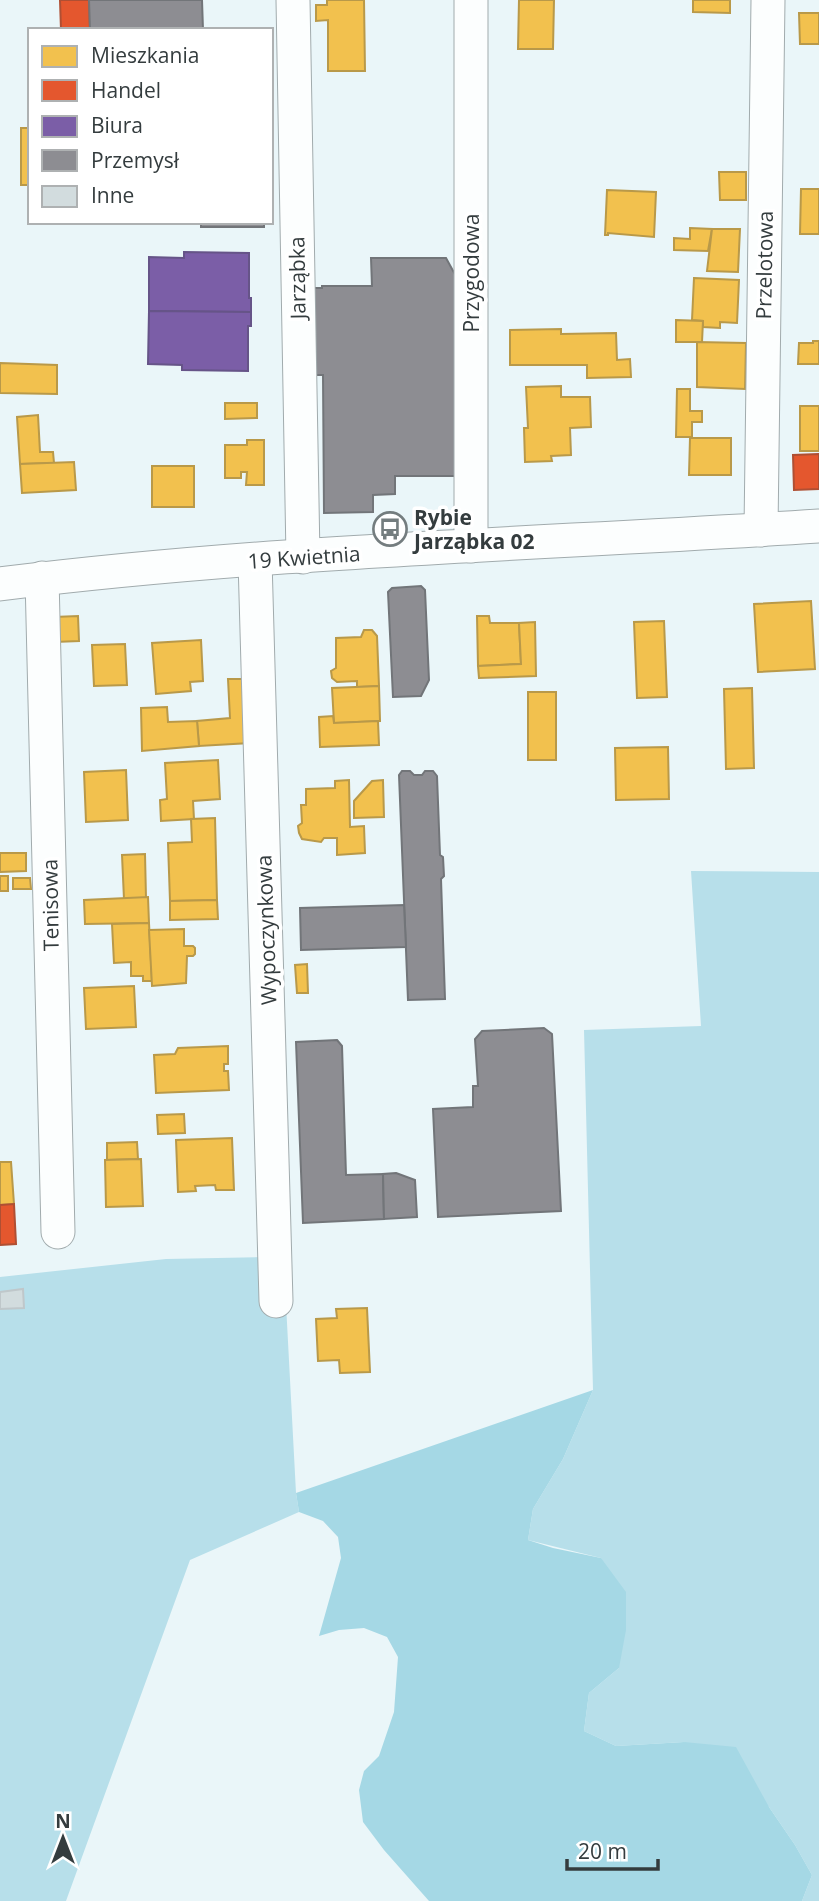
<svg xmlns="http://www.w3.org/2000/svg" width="819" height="1901" font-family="'Open Sans',sans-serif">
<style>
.green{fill:#b7dfea}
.forest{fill:#a5d8e5}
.homes{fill:#f2c14e;stroke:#b99949;stroke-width:2}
.shops{fill:#e4572e;stroke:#af4f33;stroke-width:2}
.offices{fill:#7b5ea7;stroke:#665488;stroke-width:2}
.industry{fill:#8d8d92;stroke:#727579;stroke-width:2}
.building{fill:#d2dcde;stroke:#bfc7ca;stroke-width:2}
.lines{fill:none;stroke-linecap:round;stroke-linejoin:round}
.street-casing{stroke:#a1abad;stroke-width:35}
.street{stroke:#fcfefe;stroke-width:33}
.labels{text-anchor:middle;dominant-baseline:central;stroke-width:7;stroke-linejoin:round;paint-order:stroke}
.street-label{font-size:21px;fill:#343c3e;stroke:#fff}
.poi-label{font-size:21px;font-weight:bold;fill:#343c3e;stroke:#fff;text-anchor:start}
</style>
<rect width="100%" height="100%" fill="#eaf6f9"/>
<g class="green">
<polygon points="691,871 819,872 819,1901 802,1901 812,1875 795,1845 769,1807 684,1742 616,1746 584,1731 589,1693 619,1668 601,1558 528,1540 533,1509 563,1459 593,1390 584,1030 701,1026"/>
<polygon points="262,1257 286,1304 296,1493 299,1512 190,1560 66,1901 0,1901 0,1277 166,1259"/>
</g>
<polygon class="forest" points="593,1390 563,1459 533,1509 528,1540 553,1548 601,1558 626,1592 626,1630 619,1668 589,1693 584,1731 616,1746 684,1742 736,1747 769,1807 795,1845 812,1875 802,1901 429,1901 384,1850 363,1822 359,1790 364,1771 379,1756 394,1712 398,1657 387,1637 364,1628 339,1630 319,1636 341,1558 338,1537 323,1521 299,1512 296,1493"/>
<g class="homes">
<polygon points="327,0 364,0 365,71 328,71 328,20 316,21 316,5 327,5"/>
<polygon points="519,0 554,0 553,49 518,49"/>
<polygon points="693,0 730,0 730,13 693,12"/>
<polygon points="799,13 819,13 819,44 800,44"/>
<rect x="21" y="128" width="9" height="57"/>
<polygon points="719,172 746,172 746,200 720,200"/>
<polygon points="801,189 819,189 819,234 800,234"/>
<polygon points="607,190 656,192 654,237 608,233 608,235 605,235"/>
<polygon points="690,228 712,229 708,251 674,250 674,238 690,239"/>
<polygon points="712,229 740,229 738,272 707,271"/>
<polygon points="694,278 739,280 737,323 720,322 720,328 703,327 703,321 692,320"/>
<polygon points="676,320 703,321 702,342 676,342"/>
<polygon points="561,329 561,334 616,333 617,360 630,359 631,377 587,378 587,365 510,365 510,330"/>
<polygon points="813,341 819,341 819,364 798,364 799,343 813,343"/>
<polygon points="697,342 746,343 745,389 697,387"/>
<polygon points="0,363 57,365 57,394 0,393"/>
<polygon points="561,386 561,397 590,397 591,427 570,428 571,455 551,456 552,461 525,462 524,428 528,428 526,387"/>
<polygon points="677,389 690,389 690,411 702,411 702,422 692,422 692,437 676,437"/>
<polygon points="225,403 257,403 257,418 225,419"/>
<rect x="800" y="406" width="19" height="45"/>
<polygon points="38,415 40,452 53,452 54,463 20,464 17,417"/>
<polygon points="690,438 731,438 731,475 689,475"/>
<polygon points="247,440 264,440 264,485 246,485 247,472 241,472 241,478 225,478 225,445 247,445"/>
<polygon points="74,462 76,490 22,493 20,464"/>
<rect x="152" y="466" width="42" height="41"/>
<polygon points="811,601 815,669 758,672 754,604"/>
<polygon points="78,616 79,641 55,642 54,617"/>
<polygon points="477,616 489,616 490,623 519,623 521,664 478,666"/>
<polygon points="664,621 667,697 637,698 634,622"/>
<polygon points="535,622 536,676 479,678 478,666 521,664 519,623"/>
<polygon points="364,630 372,630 377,636 379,686 357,687 357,681 337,682 332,678 331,671 336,668 336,638 361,637"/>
<polygon points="201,640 203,681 190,682 191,691 156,694 152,643"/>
<polygon points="125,644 127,685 94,686 92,645"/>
<polygon points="228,679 245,679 250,743 199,746 197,721 230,718"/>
<polygon points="379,686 380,721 334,723 332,688"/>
<polygon points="752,688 754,768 726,769 724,689"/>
<rect x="528" y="692" width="28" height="68"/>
<polygon points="167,707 168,722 197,721 199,746 142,751 141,708"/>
<polygon points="333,716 334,723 378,721 379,745 320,747 319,717"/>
<polygon points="668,747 669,799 616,800 615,748"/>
<polygon points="218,760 220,799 193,801 194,819 161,821 160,800 167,799 165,763"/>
<polygon points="126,770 128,820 86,822 84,772"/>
<polygon points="349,780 350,827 364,826 365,853 337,855 337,838 324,838 321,842 302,839 299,833 298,826 302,823 301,805 306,805 306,789 335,788 335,781"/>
<polygon points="383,780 384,817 354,818 354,801 372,781"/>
<polygon points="215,818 217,900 170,901 168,843 192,842 191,819"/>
<polygon points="0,853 26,853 26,871 0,872"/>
<polygon points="145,854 146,898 124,899 122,855"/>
<rect x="0" y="876" width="8" height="15"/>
<polygon points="13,878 30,878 31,889 13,889"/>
<polygon points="148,897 149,923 85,924 84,900"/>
<polygon points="217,900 218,919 170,920 170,901"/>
<polygon points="149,923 152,981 143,981 143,976 131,976 131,962 114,963 112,924"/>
<polygon points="184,929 184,946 193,946 195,948 195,954 193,956 187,956 186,983 152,986 149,930"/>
<polygon points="307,964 308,993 297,993 295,965"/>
<polygon points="134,986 136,1027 86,1029 84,988"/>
<polygon points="228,1046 228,1064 224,1064 224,1071 228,1071 229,1090 156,1093 154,1055 175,1054 178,1048"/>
<polygon points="184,1114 185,1133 158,1134 157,1115"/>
<polygon points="232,1138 234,1190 216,1190 215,1185 195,1186 196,1191 178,1192 176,1140"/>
<polygon points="137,1142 138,1159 107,1160 107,1143"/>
<polygon points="141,1159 143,1206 106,1207 105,1160"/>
<polygon points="0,1162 11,1162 14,1204 0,1205"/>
<polygon points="367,1308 370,1372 340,1373 339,1360 318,1361 316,1319 337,1318 336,1309"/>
</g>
<g class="shops">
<polygon points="60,0 89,0 90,30 61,30"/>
<polygon points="819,454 819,489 794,490 793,455"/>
<polygon points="14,1204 16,1244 0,1245 0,1205"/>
</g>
<g class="offices">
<polygon points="184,252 249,253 249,298 251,298 251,312 149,311 149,257 184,258"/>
<polygon points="149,311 251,312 251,326 248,326 248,371 182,370 182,365 148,364"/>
</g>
<g class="industry">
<polygon points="89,0 202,0 203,30 90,30"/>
<rect x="201" y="222" width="63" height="5"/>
<polygon points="371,258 446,258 457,278 458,476 395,476 395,494 373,495 373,512 324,513 323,375 306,375 305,288 322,288 322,286 372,286"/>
<polygon points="421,586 425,590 429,680 421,696 393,697 388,592 392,588"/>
<polygon points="402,771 410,771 414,775 422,775 425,771 433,771 437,776 440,855 443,857 444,876 441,879 445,999 408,1000 399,775"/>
<polygon points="404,905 406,947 301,950 300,908"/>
<polygon points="544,1028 552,1034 561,1211 438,1217 433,1109 473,1107 473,1086 478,1086 475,1039 482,1031"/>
<polygon points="337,1040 342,1046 346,1175 383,1174 384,1219 303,1223 296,1042"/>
<polygon points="396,1173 415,1180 417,1217 384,1219 383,1174"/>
</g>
<polygon class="building" points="23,1289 24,1308 0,1309 0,1292"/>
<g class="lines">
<g class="street-casing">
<g id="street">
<polyline points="293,0 303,557"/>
<polyline points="761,530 768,0"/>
<polyline points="471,546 471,0"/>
<polyline points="255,560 276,1301"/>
<polyline points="42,578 58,1232"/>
<path d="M 0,584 C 272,550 546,544 819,526"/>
</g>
</g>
<use href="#street" class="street"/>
</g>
<defs>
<g id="bus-ring" transform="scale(1.75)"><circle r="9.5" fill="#fff" stroke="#747d7f" stroke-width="1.5"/><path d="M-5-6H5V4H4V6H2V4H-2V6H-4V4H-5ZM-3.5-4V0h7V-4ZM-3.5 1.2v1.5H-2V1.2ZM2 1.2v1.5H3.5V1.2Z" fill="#747d7f"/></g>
</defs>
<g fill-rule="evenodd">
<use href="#bus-ring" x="390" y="529"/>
</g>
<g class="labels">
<g class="street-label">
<text transform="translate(764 265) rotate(-89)">Przelotowa</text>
<text transform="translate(471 273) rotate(-90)">Przygodowa</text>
<text transform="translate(297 278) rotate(-91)">Jarząbka</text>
<text transform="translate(304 557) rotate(-4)">19 Kwietnia</text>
<text transform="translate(50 905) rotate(-91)">Tenisowa</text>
<text transform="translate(266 930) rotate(-92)">Wypoczynkowa</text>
</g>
<g class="poi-label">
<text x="414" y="517">Rybie<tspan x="414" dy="24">Jarząbka 02</tspan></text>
</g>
</g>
<rect x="28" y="28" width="245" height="196" fill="#ffffff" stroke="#aeb1b2" stroke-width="2"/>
<rect x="42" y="46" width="35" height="21" fill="#f2c14e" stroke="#aeb1b2" stroke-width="2"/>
<text x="91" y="63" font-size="21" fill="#343c3e">Mieszkania</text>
<rect x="42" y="80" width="35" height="21" fill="#e4572e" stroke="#aeb1b2" stroke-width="2"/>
<text x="91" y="98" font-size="21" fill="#343c3e">Handel</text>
<rect x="42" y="116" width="35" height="21" fill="#7b5ea7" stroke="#aeb1b2" stroke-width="2"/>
<text x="91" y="133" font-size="21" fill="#343c3e">Biura</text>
<rect x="42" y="150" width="35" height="21" fill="#8d8d92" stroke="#aeb1b2" stroke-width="2"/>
<text x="91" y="168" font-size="21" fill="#343c3e">Przemysł</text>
<rect x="42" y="186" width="35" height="21" fill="#d2dcde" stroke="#aeb1b2" stroke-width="2"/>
<text x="91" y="203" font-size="21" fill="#343c3e">Inne</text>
<g transform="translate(63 1838)" stroke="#ffffff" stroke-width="5" paint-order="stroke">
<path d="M0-5L12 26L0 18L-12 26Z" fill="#343c3e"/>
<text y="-10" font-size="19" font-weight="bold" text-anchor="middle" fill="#343c3e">N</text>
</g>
<path d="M567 1859v10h91v-10" fill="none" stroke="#343c3e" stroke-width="3.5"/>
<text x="578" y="1859" font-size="21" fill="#343c3e" stroke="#ffffff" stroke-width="5" paint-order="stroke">20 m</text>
</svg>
